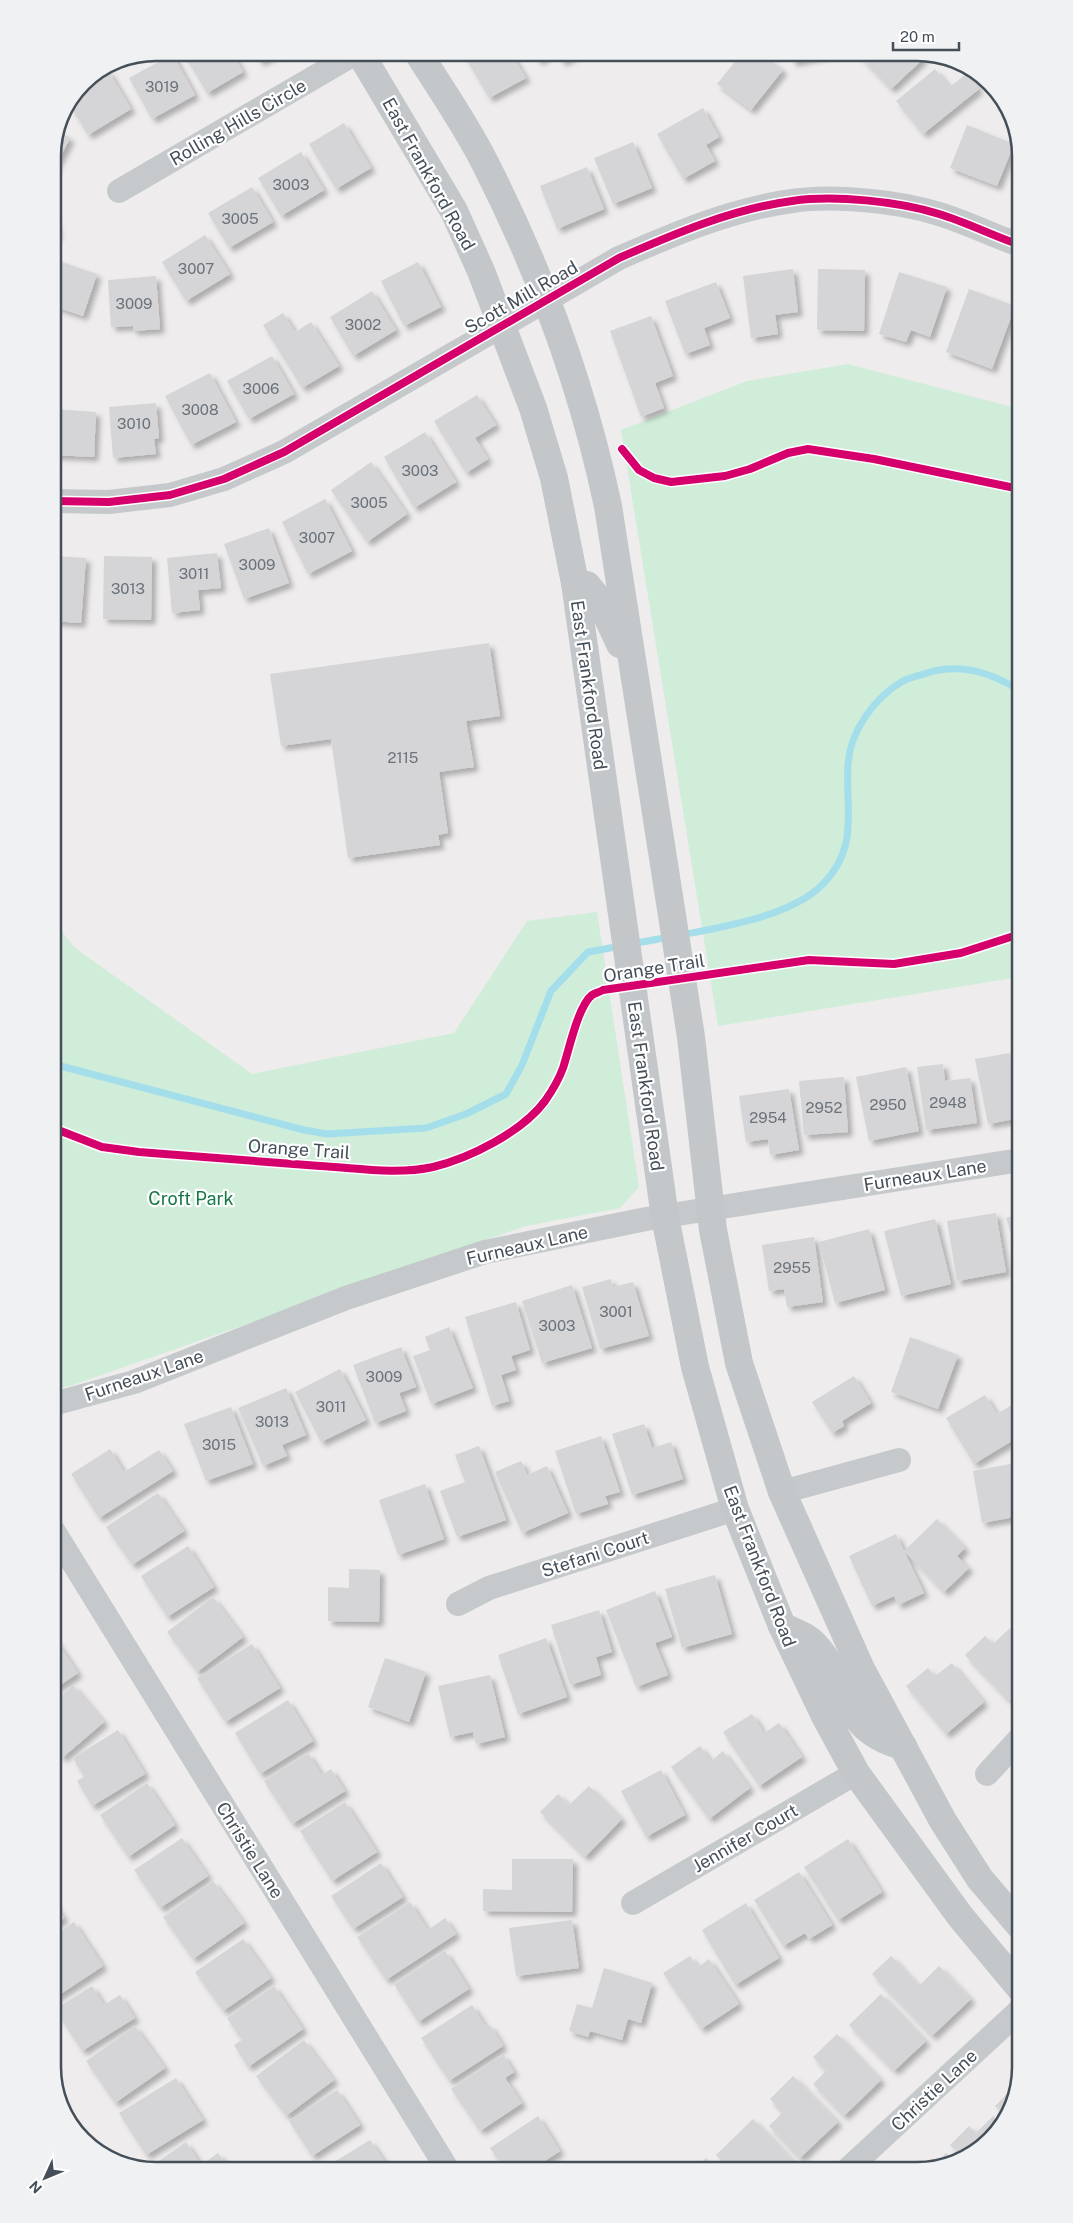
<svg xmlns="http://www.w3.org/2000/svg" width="1073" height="2223" font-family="'Public Sans',sans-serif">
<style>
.green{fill:#d0edda}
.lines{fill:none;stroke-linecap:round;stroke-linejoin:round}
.stream{stroke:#a4deeb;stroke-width:7}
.building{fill:#d5d4d7;filter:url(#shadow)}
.minor{stroke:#c6c9cb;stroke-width:24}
.major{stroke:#c3c7c9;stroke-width:28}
.cycleway-casing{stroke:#fff;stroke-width:11}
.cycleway{stroke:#d6006c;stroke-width:8}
.labels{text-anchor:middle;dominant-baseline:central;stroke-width:4.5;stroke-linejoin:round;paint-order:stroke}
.number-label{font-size:15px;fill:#6a727a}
.street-label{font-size:18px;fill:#444f59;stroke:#fff}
.park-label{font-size:18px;fill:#167945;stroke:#fff}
.rim{fill:none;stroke:#444f59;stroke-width:2.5}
</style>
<defs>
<filter id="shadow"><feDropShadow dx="4.5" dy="4.5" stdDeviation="2.5" flood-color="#0004"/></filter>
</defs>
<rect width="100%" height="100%" fill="#eeecec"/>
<g class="green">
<polygon points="848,364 1020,409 1020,977 718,1026 621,430 747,381"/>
<polygon points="597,912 639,1187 620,1208 526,1226 70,1386 53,1389 53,920 75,948 252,1074 454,1033 527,921"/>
</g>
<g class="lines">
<g class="stream">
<path d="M 681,935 C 723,927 791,916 822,885 C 860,847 845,810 848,764 C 850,731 875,697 903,681 C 909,678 917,676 924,674 C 958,662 992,672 1020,691"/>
<polyline points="631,944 670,937"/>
<polyline points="53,1064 304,1130 327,1134 426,1128 466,1114 506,1094 522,1065 551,991 588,952 621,946"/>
</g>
</g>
<g class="building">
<polygon points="153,53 172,53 195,95 152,119 129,78 158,62"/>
<polygon points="183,53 232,53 243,72 207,93"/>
<polygon points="254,53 276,53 260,62"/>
<polygon points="463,53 511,53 526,78 489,98"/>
<polygon points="533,53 551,53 538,61"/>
<polygon points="556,53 578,53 562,62"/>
<polygon points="742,53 761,53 783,70 751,110 717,84"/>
<polygon points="790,53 830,53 830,54 792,62"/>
<polygon points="857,53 918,53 924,58 891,89"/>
<polygon points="935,69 950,87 967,73 979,89 923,134 896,101"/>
<polygon points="108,70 131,109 88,135 69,104 80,87"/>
<polygon points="703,108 719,137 706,145 715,161 683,179 657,134"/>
<polygon points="344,123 371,168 336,189 309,144"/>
<polygon points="967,125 1014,144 997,186 950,168"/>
<polygon points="57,131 70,138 53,171 53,150"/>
<polygon points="633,142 652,188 613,204 594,158"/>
<polygon points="301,152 324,190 281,216 258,178"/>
<polygon points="587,167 604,209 557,229 540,186"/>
<polygon points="252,187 273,222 229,248 208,213"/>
<polygon points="53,214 58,235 53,236"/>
<polygon points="205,235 230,274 186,301 162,262"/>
<polygon points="53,259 97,274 83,316 53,306"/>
<polygon points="418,262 441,307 404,326 381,281"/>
<polygon points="793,269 798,312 775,315 778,334 751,338 743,276"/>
<polygon points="818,269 865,270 864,331 817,330"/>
<polygon points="899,272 947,287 930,337 911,330 906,342 879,334"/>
<polygon points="156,276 160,329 133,331 133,326 111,327 108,280"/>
<polygon points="716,282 730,318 704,328 710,345 685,354 665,301"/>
<polygon points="969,289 1015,306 992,369 946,352"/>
<polygon points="372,291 396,330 353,356 330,317"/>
<polygon points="283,313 295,332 311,322 339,366 302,388 263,325"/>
<polygon points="651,316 673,376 655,383 664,408 641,417 610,331"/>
<polygon points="272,356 294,394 249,419 227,381"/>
<polygon points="1020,357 1020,379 1014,377"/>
<polygon points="210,373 236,422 191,445 165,396"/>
<polygon points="477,395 496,425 475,438 488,459 466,473 434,421"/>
<polygon points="156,403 159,438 154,439 156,454 113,458 109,407"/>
<polygon points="53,409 96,412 94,457 53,455"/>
<polygon points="425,432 456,482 414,508 384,457"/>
<polygon points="371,462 407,514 367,542 331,490"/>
<polygon points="325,499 352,551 308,574 282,522"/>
<polygon points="269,528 289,583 244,599 224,544"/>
<polygon points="217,553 221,588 198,590 200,610 172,613 167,558"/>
<polygon points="53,556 86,558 81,623 53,621"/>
<polygon points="104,556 152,557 151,620 103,619"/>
<polygon points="489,643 500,716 466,721 474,767 439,772 448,833 438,835 440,845 348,858 331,739 281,746 270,674"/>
<polygon points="1010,1053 1013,1072 1020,1070 1020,1118 988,1124 975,1059"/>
<polygon points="943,1064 945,1081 970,1078 977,1123 926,1130 917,1067"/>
<polygon points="906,1067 919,1131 869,1141 856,1077"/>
<polygon points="844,1077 848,1132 804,1135 799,1081"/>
<polygon points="789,1089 799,1150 770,1155 768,1139 746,1142 739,1096"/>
<polygon points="996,1213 1006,1272 957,1281 947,1221"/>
<polygon points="1020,1213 1020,1263 1006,1218"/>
<polygon points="935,1219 951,1284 901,1296 884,1231"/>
<polygon points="869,1229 885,1290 835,1303 819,1242"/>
<polygon points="814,1237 823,1302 787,1307 784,1289 769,1291 762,1245"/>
<polygon points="611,1279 613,1287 633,1282 649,1336 600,1349 582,1287"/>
<polygon points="572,1285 592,1348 542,1363 522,1301"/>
<polygon points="516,1302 530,1350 511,1356 516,1370 501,1375 509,1401 492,1406 465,1317"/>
<polygon points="449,1327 473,1388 431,1404 413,1356 430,1350 425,1337"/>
<polygon points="910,1337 958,1355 938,1409 891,1392"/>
<polygon points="401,1347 416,1387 399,1393 406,1411 375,1423 353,1365"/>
<polygon points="340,1369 366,1420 321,1442 295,1392"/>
<polygon points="854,1376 871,1403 842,1421 844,1426 832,1433 812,1402"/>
<polygon points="286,1388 306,1435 282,1445 287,1456 263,1466 238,1408"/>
<polygon points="985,1395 997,1414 1020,1400 1020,1436 974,1464 946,1418"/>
<polygon points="231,1407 253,1464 206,1481 184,1424"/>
<polygon points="644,1424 652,1448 671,1442 683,1479 632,1495 612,1434"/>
<polygon points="601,1436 620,1492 605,1496 608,1504 576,1514 555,1451"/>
<polygon points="479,1446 506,1520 457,1537 440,1491 465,1482 455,1455"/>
<polygon points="110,1449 124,1472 159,1450 173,1471 99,1518 71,1474"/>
<polygon points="521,1461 527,1475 547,1466 568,1513 522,1533 495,1472"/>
<polygon points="1016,1463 1020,1481 1020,1516 982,1523 973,1471"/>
<polygon points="425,1484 444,1539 398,1555 379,1500"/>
<polygon points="158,1493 184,1531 132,1565 106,1527"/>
<polygon points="937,1519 965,1548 957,1556 969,1568 944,1592 904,1551"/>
<polygon points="896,1534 924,1593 898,1605 894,1596 872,1606 849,1556"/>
<polygon points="188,1546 214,1587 167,1617 141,1576"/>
<polygon points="349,1569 380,1570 379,1622 328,1621 328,1587 349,1588"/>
<polygon points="715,1575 732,1634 682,1648 665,1589"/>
<polygon points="655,1591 672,1637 655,1643 668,1675 636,1687 606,1610"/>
<polygon points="213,1597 243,1637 197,1672 167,1632"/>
<polygon points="599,1610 612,1652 596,1657 601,1675 570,1685 551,1625"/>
<polygon points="1010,1628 1020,1638 1020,1690 1009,1701 965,1655 985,1636 993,1644"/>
<polygon points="53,1636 78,1673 53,1690"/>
<polygon points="546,1638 567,1697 518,1714 498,1655"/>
<polygon points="252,1644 280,1688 225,1722 197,1678"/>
<polygon points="385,1658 426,1672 409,1722 368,1707"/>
<polygon points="952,1663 984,1702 946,1734 906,1686 928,1668 935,1676"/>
<polygon points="490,1675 505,1737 476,1744 473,1732 450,1737 438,1686"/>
<polygon points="73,1685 104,1722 62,1758 53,1746 53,1703"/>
<polygon points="288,1700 313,1741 260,1774 235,1733"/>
<polygon points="752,1714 764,1733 779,1723 802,1757 759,1786 723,1732"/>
<polygon points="118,1730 145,1774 92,1806 77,1781 84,1777 73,1758"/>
<polygon points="700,1746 711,1761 723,1751 750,1788 709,1819 671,1767"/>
<polygon points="308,1753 322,1775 331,1769 345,1791 292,1824 264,1781"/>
<polygon points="661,1770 685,1815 646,1837 621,1791"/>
<polygon points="147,1783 175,1825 128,1857 100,1815"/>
<polygon points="589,1786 622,1819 585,1857 540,1812 558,1794 569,1805"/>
<polygon points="345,1802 377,1852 332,1881 300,1831"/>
<polygon points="1020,1831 1020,1846 1013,1838"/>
<polygon points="182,1838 208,1876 160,1908 134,1870"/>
<polygon points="848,1839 882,1892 838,1920 804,1867"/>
<polygon points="512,1859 573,1859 572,1912 483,1911 483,1889 512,1890"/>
<polygon points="381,1863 403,1897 353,1929 331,1896"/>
<polygon points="799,1872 832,1925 809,1939 805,1933 783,1946 754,1900"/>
<polygon points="213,1881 244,1923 193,1959 163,1917"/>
<polygon points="53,1901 64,1918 53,1926"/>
<polygon points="410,1902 428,1930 445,1918 456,1934 386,1980 357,1937"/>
<polygon points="746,1903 779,1958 735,1985 702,1930"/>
<polygon points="572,1920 579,1968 516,1976 509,1928"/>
<polygon points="74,1922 103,1966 53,1999 53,1936"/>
<polygon points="243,1939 271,1978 223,2011 195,1972"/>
<polygon points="445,1951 469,1989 418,2022 394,1984"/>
<polygon points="690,1956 698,1967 709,1959 739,2004 701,2029 663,1973"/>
<polygon points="891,1956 919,1986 939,1966 971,1999 932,2036 872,1974"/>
<polygon points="604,1968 652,1983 641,2023 628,2019 622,2040 590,2031 588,2037 569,2031 577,2004 592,2008"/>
<polygon points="92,1986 104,2005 120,1995 135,2018 82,2051 55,2009"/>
<polygon points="274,1986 303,2029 248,2067 234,2045 242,2040 227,2018"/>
<polygon points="881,1994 926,2041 894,2071 849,2025"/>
<polygon points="472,2005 486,2027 490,2025 503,2046 449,2081 421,2038"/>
<polygon points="135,2026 165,2068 115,2103 86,2061"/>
<polygon points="837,2034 881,2080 844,2116 813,2084 826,2071 813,2057"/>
<polygon points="304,2040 334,2080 286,2116 256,2076"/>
<polygon points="503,2054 514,2072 505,2078 522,2103 480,2131 451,2089"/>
<polygon points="793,2076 838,2122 800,2158 769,2126 783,2112 770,2099"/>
<polygon points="176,2078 203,2120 146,2155 119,2113"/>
<polygon points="1014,2087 1005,2116 995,2106"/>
<polygon points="337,2090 360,2125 312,2156 289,2121"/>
<polygon points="538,2116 560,2151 531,2170 505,2170 490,2148"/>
<polygon points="993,2116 1002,2125 962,2158 950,2145 969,2126 976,2133"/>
<polygon points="753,2119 795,2163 787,2170 731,2170 716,2155"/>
<polygon points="370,2140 390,2170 321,2170"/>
<polygon points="186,2142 201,2165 218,2153 230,2170 157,2170 153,2165"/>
<polygon points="946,2153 956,2163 931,2168"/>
<polygon points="706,2158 718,2170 693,2170"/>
</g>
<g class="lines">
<g class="minor">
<polyline points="119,191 356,53"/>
<path d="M 53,501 L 109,502 L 170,495 L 224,479 L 284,452 L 619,258 C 674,234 732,209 792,201 C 834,195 898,201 939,214 C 966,222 993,236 1020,245"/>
<polyline points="53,1404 134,1382 346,1298 485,1252 646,1219 1020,1160"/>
<polyline points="782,1492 899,1460"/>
<polyline points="53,1530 448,2170"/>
<polyline points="458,1604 489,1588 735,1509"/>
<polyline points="987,1774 1020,1738"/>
<polyline points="633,1903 856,1773"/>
<polyline points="847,2170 1020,2010"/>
</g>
<g class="major">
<polyline points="360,53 454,211 481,271 533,408 554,478 575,583 665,1217 695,1367 735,1509 782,1626 825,1716 856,1773 960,1916 1020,1988"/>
<path d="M 418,53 C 441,89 466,125 485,163 C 540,271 583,388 608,506 L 691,1037 L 713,1230 L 739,1363 L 782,1492 L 861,1669 L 943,1821 L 980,1879 L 1020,1926"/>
<polyline points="575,583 587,585 600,601 620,644"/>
<path d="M 782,1626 C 793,1632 806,1635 815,1645 C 852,1685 839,1729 903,1746"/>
</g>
<g class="cycleway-casing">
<g id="cycleway">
<polyline points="622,449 639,470 654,478 671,482 725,476 750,469 788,453 808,449 874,459 1020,489"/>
<path d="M 53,501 L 109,502 L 170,495 L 224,479 L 284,452 L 619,258 C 674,234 732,209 792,201 C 834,195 898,201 939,214 C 966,222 993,236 1020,245"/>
<path d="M 53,1128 L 102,1147 L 139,1152 C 199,1157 259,1161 320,1166 C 356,1168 397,1175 433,1167 C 470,1158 522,1132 545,1101 C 552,1091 559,1079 563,1068 C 569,1050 578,1006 592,995 C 595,993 600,992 603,990 L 809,960 L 894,964 L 961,953 L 1020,934"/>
</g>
</g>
<use href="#cycleway" class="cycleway"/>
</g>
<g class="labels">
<g class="number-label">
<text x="162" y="86">3019</text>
<text x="291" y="184">3003</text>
<text x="240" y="218">3005</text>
<text x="196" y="268">3007</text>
<text x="134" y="303">3009</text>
<text x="363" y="324">3002</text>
<text x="261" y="388">3006</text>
<text x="200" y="409">3008</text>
<text x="134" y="423">3010</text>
<text x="420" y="470">3003</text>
<text x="369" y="502">3005</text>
<text x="317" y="537">3007</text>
<text x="257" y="564">3009</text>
<text x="194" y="573">3011</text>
<text x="128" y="588">3013</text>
<text x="403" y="757">2115</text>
<text x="948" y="1102">2948</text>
<text x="888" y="1104">2950</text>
<text x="824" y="1107">2952</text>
<text x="768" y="1117">2954</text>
<text x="792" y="1267">2955</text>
<text x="616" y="1311">3001</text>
<text x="557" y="1325">3003</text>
<text x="384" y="1376">3009</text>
<text x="331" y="1406">3011</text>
<text x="272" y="1421">3013</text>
<text x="219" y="1444">3015</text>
</g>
<g class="street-label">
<text transform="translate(238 122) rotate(-30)">Rolling Hills Circle</text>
<text transform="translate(429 174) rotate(61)">East Frankford Road</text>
<text transform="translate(521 297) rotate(-30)">Scott Mill Road</text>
<text transform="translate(589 685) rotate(82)">East Frankford Road</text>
<text transform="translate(654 968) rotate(-9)">Orange Trail</text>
<text transform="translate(646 1086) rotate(82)">East Frankford Road</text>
<text transform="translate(299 1149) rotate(4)">Orange Trail</text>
<text transform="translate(925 1175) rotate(-9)">Furneaux Lane</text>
<text transform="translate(527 1245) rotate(-13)">Furneaux Lane</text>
<text transform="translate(144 1375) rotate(-19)">Furneaux Lane</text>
<text transform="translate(595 1554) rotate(-18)">Stefani Court</text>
<text transform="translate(760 1566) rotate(69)">East Frankford Road</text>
<text transform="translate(745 1838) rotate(-30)">Jennifer Court</text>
<text transform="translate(250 1850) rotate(58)">Christie Lane</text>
<text transform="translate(934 2090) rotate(-43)">Christie Lane</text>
</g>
<g class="park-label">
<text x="191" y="1198">Croft Park</text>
</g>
</g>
<path d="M0 0H1073V2223H0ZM156 61H917A95 95 0 0 1 1012 156V2067A95 95 0 0 1 917 2162H156A95 95 0 0 1 61 2067V156A95 95 0 0 1 156 61Z" fill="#f0f1f2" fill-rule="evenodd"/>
<path class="rim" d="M156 61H917A95 95 0 0 1 1012 156V2067A95 95 0 0 1 917 2162H156A95 95 0 0 1 61 2067V156A95 95 0 0 1 156 61Z"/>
<g transform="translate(45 2178) rotate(226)" stroke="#ffffff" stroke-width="4" paint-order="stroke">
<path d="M0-4L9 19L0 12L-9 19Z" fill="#444f59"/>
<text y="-8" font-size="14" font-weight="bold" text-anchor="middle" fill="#444f59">N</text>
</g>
<path d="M893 42v8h66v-8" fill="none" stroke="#444f59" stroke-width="2.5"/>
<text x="900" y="42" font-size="15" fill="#444f59" stroke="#ffffff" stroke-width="4" paint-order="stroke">20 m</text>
</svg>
